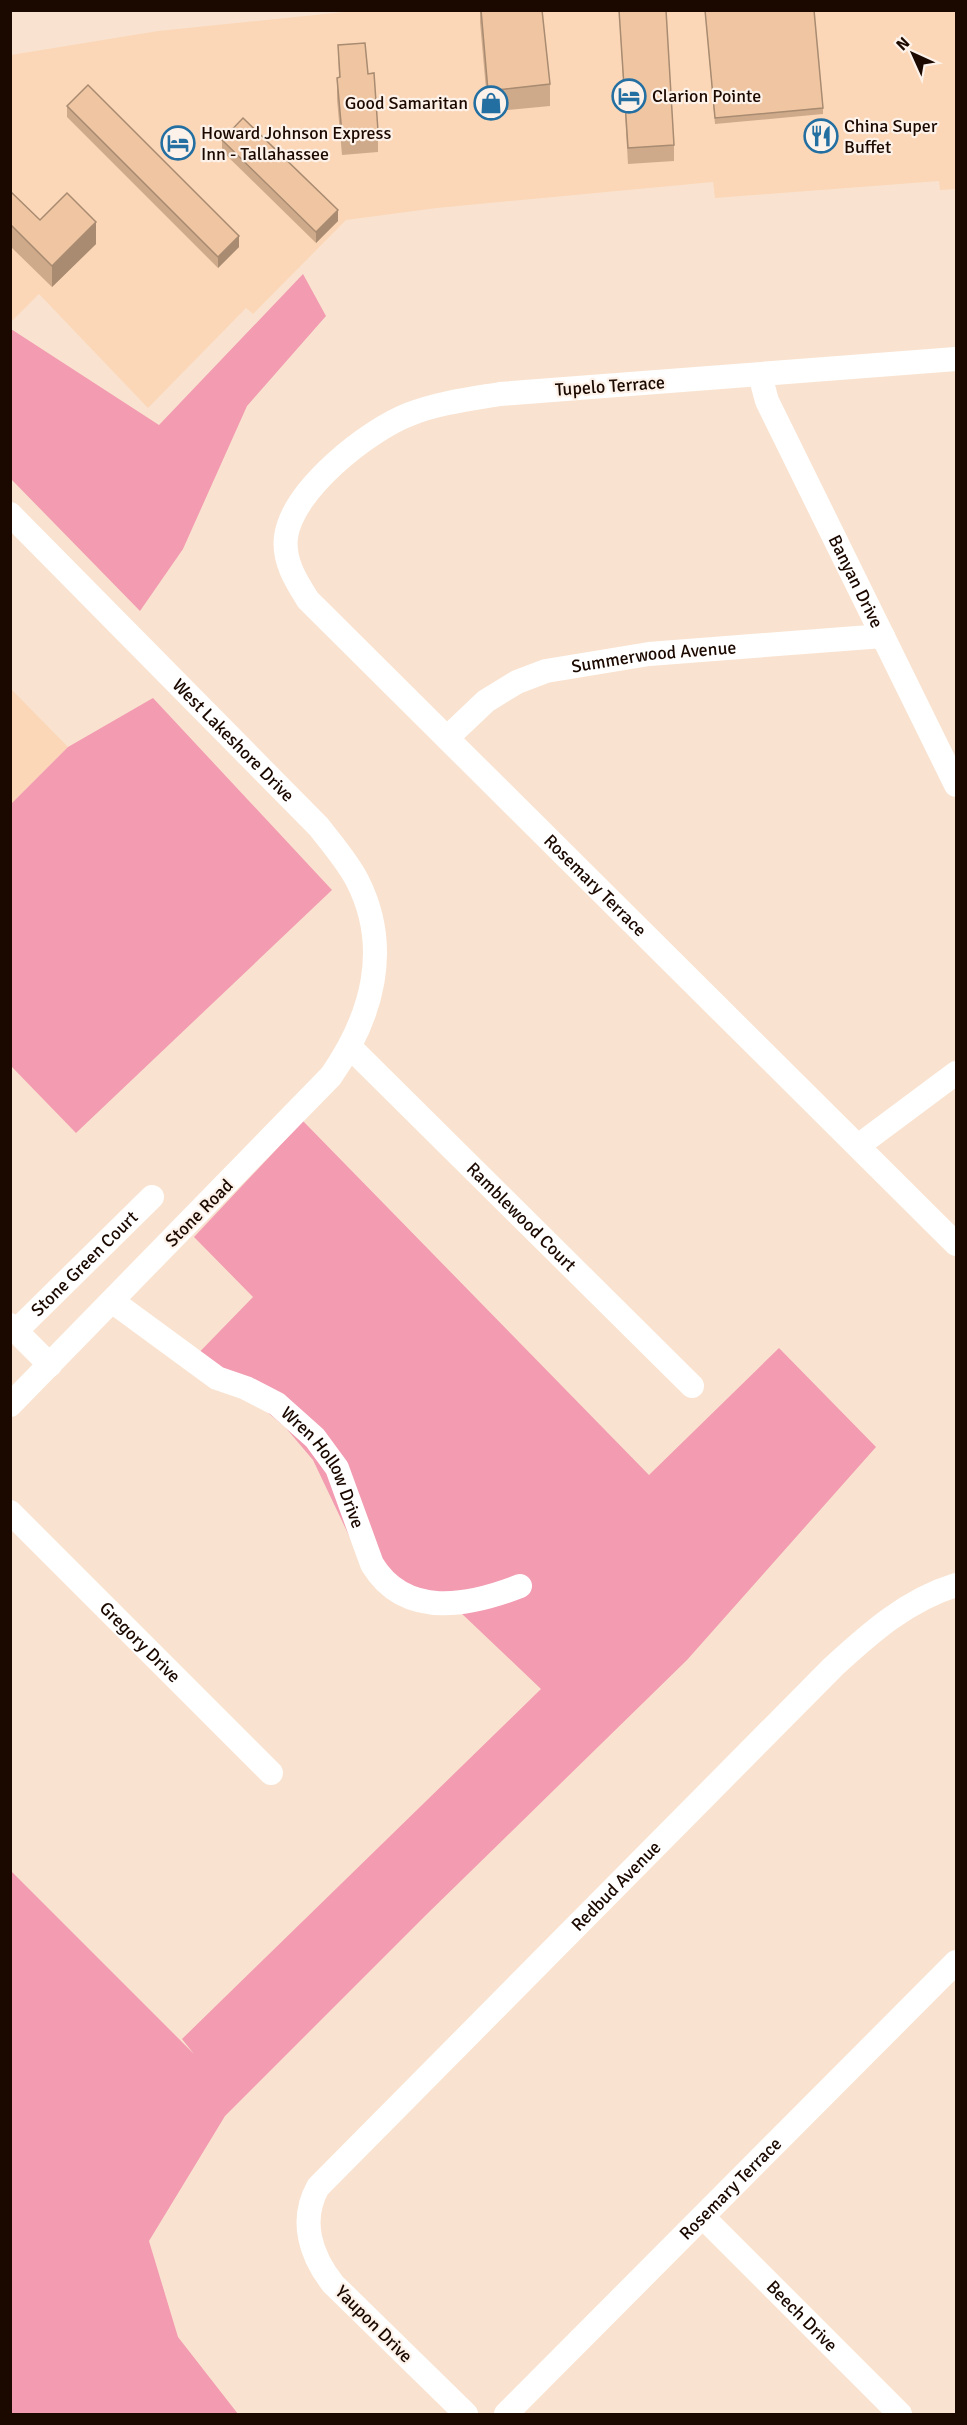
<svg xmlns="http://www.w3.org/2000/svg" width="967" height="2425" font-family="Signika,sans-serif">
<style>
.built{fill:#fbd7b7}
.green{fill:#f29bb1}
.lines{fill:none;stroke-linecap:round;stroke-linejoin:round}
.minor{stroke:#fff;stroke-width:24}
.wall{fill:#ceaa8b}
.shaded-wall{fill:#a88b71}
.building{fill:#f0c6a2;stroke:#a88b71;stroke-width:1.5}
.labels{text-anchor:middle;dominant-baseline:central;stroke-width:4.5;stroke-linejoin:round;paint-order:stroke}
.poi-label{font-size:18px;fill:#1b0900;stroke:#fdf2e9;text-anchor:start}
.street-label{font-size:18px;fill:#1b0900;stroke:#fdf2e9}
</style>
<rect width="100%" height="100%" fill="#f9e3d0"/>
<g class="built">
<polygon points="364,10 956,11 956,189 940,190 939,181 715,198 713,182 437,208 346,220 253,314 246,308 148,408 39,294 11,322 11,55 158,31"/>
<polygon points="11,689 68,747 11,804"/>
</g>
<g class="green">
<polygon points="303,274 326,316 247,406 183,549 140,611 11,479 11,329 159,425"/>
<polygon points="153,698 332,890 76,1133 11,1066 11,804 68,747"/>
<polygon points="303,1121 649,1475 779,1348 876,1447 687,1660 426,1915 225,2116 149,2241 178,2337 238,2414 11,2414 10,1870 194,2054 182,2039 541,1689 459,1611 362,1563 313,1460 285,1427 255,1402 184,1368 253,1297 194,1237"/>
</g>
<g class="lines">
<g class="minor">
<path id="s1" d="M 956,359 L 500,394 C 470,399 438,403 410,414 C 368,430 292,490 286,537 C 283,561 296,581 308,600 L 956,1244"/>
<path id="s2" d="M 760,375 L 767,401 L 956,785"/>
<path id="s3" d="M 10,514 L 319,827 C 332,844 347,861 357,880 C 392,948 372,1017 331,1076 L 10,1405"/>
<path id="s4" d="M 447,738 L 486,701 L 517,682 L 546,671 L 649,654 L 883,636"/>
<path id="s5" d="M 351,1048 L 692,1386"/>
<polyline points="858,1146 956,1073"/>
<path id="s6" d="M 112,1301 L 217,1378 L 246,1388 L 277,1404 L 315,1438 L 337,1468 L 372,1564 C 405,1619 469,1606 520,1586"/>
<polyline points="10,1325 50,1365"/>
<path id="s7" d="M 16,1331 L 152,1197"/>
<path id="s8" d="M 10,1512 L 271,1773"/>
<path id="s9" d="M 703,2217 L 900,2414"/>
<path id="s10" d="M 466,2414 L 333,2284 C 311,2256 299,2221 318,2187 L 833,1667 C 870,1633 907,1600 956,1585"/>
<path id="s11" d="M 506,2414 L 956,1962"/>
</g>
</g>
<g class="wall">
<polygon points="480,10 542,10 550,84 550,106 488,112 480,22"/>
<polygon points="619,10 674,145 674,161 628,164"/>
<polygon points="705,10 823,108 823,114 715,124"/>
<polygon points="338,45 368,74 378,131 378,152 342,155 337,99 337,78 339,77"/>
<polygon points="67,106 239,247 218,268 67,117"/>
<polygon points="222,140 338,221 316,243 222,151"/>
<polygon points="10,191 40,220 96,244 52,287 10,246"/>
</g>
<g class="shaded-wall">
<polygon points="338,210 338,221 316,243 316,232"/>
<polygon points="96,222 96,244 52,287 52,266"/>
<polygon points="239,236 239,247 218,268 218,257"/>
</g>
<g class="building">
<polygon points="481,10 542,10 550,84 488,91"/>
<polygon points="619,10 666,10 674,145 628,148"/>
<polygon points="705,10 814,10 823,108 715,118"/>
<polygon points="365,43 368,74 374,73 378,131 342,134 337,78 340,77 338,45"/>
<polygon points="88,85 239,236 218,257 67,106"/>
<polygon points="243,118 338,210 316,232 222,140"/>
<polygon points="10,191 40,220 67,193 96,222 52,266 10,224"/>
</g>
<defs>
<g id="hotel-ring" transform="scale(1.725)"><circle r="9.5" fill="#fdf2e9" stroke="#246fa2" stroke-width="1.5"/><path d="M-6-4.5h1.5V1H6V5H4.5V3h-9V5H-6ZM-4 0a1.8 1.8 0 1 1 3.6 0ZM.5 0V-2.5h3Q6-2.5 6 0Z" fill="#246fa2"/></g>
<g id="shop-ring" transform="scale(1.725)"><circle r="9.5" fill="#fdf2e9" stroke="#246fa2" stroke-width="1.5"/><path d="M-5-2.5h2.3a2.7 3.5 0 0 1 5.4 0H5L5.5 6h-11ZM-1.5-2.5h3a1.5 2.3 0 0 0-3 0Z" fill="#246fa2"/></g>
<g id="restaurant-ring" transform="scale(1.725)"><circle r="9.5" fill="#fdf2e9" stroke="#246fa2" stroke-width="1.5"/><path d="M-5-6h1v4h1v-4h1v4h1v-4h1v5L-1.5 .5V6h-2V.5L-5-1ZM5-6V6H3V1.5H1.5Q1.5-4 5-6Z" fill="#246fa2"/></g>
</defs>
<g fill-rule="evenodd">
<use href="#hotel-ring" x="629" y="96"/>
<use href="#shop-ring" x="491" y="103"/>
<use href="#restaurant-ring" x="821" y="136"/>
<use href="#hotel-ring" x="178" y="143"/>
</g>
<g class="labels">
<g class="poi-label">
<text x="652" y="96">Clarion Pointe</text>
<text x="468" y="103" text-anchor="end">Good Samaritan</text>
<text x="844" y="126">China Super<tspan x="844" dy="21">Buffet</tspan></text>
<text x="201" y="133">Howard Johnson Express<tspan x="201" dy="21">Inn - Tallahassee</tspan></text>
</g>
<g class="street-label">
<text transform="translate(610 386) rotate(-4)">Tupelo Terrace</text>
<text stroke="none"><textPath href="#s2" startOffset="228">Banyan Drive</textPath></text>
<text stroke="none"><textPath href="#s4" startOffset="230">Summerwood Avenue</textPath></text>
<text stroke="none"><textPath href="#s3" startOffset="318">West Lakeshore Drive</textPath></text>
<text stroke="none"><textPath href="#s1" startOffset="1203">Rosemary Terrace</textPath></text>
<text transform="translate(199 1213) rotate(-45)">Stone Road</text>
<text stroke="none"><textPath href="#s5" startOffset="240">Ramblewood Court</textPath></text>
<text stroke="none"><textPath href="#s7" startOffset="96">Stone Green Court</textPath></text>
<text stroke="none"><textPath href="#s6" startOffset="276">Wren Hollow Drive</textPath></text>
<text stroke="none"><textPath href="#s8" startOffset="184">Gregory Drive</textPath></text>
<text stroke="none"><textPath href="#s10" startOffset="714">Redbud Avenue</textPath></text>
<text stroke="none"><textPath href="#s11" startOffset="318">Rosemary Terrace</textPath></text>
<text stroke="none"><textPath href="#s9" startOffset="140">Beech Drive</textPath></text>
<text transform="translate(374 2324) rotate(45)">Yaupon Drive</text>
</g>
</g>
<rect width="967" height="2425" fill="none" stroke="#1b0900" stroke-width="24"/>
<g transform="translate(913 54) rotate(315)" stroke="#fdf2e9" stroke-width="4.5" paint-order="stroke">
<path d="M0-4.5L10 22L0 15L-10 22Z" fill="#1b0900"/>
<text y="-9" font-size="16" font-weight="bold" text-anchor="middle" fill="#1b0900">N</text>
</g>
</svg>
